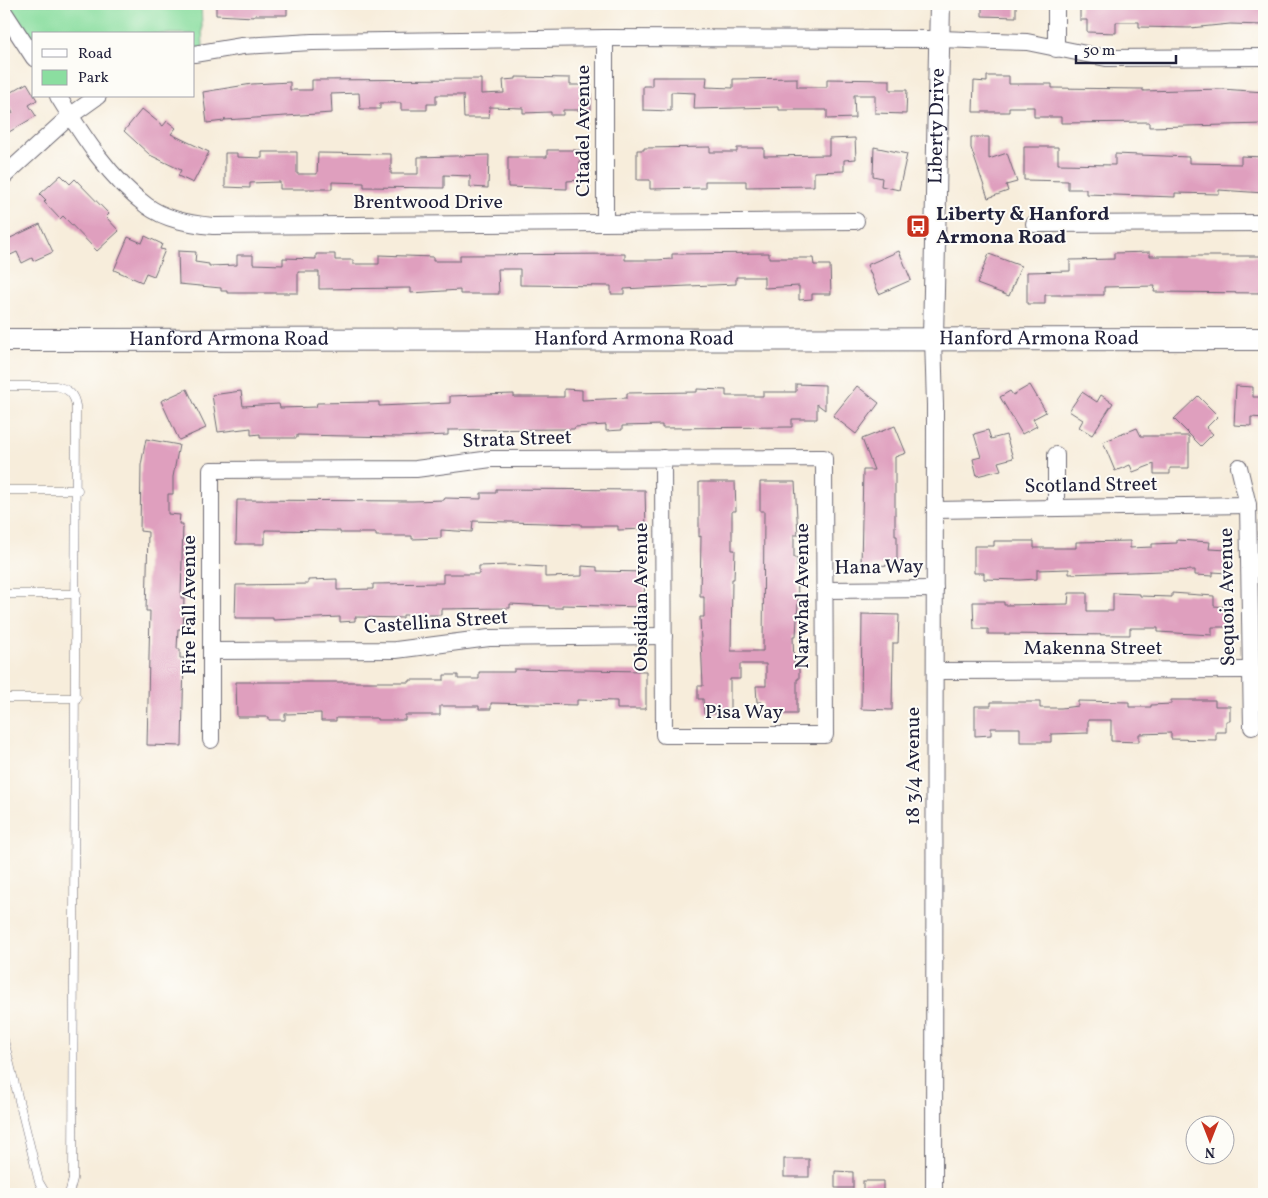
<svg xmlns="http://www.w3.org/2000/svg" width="1268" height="1198" font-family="Vollkorn,serif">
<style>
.green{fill:#8bdea0;stroke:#56806e}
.building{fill:#df9fbe}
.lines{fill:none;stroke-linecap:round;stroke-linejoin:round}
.service-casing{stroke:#6d6973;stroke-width:9}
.minor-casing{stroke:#6d6973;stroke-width:18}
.tertiary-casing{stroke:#6d6973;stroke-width:22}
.secondary-casing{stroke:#6d6973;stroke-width:24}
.service{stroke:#fff;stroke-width:8}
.minor{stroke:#fff;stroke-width:16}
.tertiary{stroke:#fff;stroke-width:20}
.secondary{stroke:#fff;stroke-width:22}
.labels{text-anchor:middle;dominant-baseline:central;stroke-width:4;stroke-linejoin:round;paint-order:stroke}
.street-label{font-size:20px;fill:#22223b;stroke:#fdfcf7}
.poi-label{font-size:20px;font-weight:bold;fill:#22223b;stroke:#fdfcf7;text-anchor:start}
</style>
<rect width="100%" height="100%" fill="#fdfcf7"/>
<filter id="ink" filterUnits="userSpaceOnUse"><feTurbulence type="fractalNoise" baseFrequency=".02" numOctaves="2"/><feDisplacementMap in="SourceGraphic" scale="10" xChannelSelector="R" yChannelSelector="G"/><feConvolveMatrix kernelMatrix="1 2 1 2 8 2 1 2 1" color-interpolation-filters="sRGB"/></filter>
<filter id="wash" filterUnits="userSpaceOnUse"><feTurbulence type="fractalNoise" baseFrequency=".0096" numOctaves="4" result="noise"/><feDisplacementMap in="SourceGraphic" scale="20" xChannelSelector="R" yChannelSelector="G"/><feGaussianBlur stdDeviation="1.12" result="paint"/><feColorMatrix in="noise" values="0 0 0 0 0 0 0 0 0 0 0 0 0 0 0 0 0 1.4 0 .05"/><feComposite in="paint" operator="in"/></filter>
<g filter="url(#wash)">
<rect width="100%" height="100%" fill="#f7eddb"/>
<polygon class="green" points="5,4 201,4 203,47 194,51 194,34 34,34 34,45"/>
<g id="blocks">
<g class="building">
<polygon points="216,4 287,4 287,15 254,15 254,17 216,15"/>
<polygon points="982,4 1016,4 1016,17 982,16"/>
<polygon points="1080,4 1264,4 1264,25 1230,24 1190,28 1139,27 1139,22 1116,22 1116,33 1087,32 1087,20 1080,20"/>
<polygon points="987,76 1009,76 1009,84 1052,84 1052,88 1143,89 1143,91 1222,89 1264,92 1264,124 1149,127 1149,122 1061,123 1061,117 1034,117 1034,107 1009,107 1009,112 973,112 974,81 987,82"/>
<polygon points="516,77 570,78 570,85 591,85 591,110 563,110 563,115 551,115 551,112 523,113 523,108 490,107 489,118 464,118 463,95 436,95 436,104 427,104 427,110 401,110 401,103 380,103 380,109 360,109 359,93 331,94 332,113 225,120 225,118 224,121 207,123 203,92 252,84 290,82 290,90 312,90 312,80 481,79 481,94 504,93 503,80 516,79"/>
<polygon points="652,77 707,77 706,87 733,88 733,79 797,78 797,87 827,87 827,79 890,80 890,90 907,90 906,114 875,113 875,95 854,95 855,118 827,119 827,110 779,110 779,107 694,109 695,93 671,92 671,111 643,110 643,86 652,86"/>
<polygon points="27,83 37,100 29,105 36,116 4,135 4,118 13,113 4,96"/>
<polygon points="142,109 163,126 167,121 176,128 171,134 209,152 193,183 178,176 181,170 150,155 124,131"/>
<polygon points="971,137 989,137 989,159 1007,153 1017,182 1006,185 1008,191 988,198 971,148"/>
<polygon points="855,138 856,159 844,160 844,171 814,172 814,186 746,187 746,181 705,181 705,188 650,189 650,180 637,180 637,150 644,150 644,148 710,147 710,152 737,152 737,148 764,148 764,156 829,155 829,139"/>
<polygon points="874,147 907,154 899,190 881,186 882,178 873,176"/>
<polygon points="1024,147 1058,147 1058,164 1115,165 1115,154 1189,157 1189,163 1241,164 1241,156 1264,157 1264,193 1219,190 1219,194 1175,193 1175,197 1086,194 1086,189 1068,189 1068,181 1024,180"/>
<polygon points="547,150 580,150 580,180 567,181 567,189 508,187 508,157 547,157"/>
<polygon points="262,152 297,152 297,174 317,174 318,153 391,154 391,174 418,174 418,157 489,155 488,188 470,187 470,176 444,175 444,188 364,187 364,183 332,182 332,189 280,189 280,182 250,183 250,188 225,187 225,153 237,153 237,157 262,158"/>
<polygon points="61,175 70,184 75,179 109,214 106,217 119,231 97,251 63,216 60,219 44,202 46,200 40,194"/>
<polygon points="40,224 53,252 33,261 32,258 22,263 17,252 4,258 4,241"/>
<polygon points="145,236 162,244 160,249 165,250 154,276 146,273 142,282 114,270 128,237 142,243"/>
<polygon points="178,251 196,252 195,262 209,264 209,266 237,265 237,255 253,255 253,264 283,265 283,258 316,259 316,254 335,254 335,260 353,260 353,264 379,264 379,255 433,257 433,261 460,261 460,255 625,254 625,260 657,260 672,259 672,254 769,253 769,258 813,258 814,265 830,265 831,294 812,294 812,299 799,300 799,286 764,288 764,277 736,277 736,284 642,288 624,289 624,294 611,294 611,286 520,285 520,269 498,269 499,294 460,294 460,290 411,293 411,288 319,289 319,272 298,272 298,293 227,293 227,291 221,291 221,288 179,284"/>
<polygon points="899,251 911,280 879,294 867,265"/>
<polygon points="1150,252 1150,256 1264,256 1264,293 1154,292 1155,286 1104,287 1104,295 1045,295 1045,304 1027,304 1027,272 1070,271 1070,260 1114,259 1114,253"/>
<polygon points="989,254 1021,266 1009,296 977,284"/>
<polygon points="796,384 825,385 825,410 817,404 817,419 792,419 792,427 662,428 662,425 622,426 622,430 606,431 606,425 575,427 574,429 448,430 448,435 399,437 297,435 297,438 260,438 260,434 251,435 251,428 218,432 212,395 241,391 243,406 279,404 280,408 316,407 317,403 379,402 379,406 450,403 450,396 514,394 514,397 564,397 564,389 582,390 582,400 627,398 627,393 697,392 697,389 726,390 726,396 763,396 763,392 796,392"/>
<polygon points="1030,385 1046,412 1033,419 1037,426 1022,434 1000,397 1010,391 1013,395"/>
<polygon points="857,386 879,403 856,434 833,416"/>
<polygon points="1236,386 1253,387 1253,397 1264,397 1264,418 1251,417 1251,426 1234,425"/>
<polygon points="187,389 206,428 179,440 161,401"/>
<polygon points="1082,392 1097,402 1101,395 1113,403 1092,435 1079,427 1083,420 1069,411"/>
<polygon points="1198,396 1218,416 1206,428 1213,434 1201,446 1174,419"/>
<polygon points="895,426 906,453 895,457 895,536 897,536 897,565 861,566 863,470 874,470 862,439"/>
<polygon points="1137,428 1141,436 1189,436 1189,468 1170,468 1170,474 1154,474 1154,464 1133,472 1130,465 1115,471 1103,442"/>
<polygon points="988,430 991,439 1006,435 1013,458 998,462 1001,470 977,476 973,459 981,457 974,434"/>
<polygon points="146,439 179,445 173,477 173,494 168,494 168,514 180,515 179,524 183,524 181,598 184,598 183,629 178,629 177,649 180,649 180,658 184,658 182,746 147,745 150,611 146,611 148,532 140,531 141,465"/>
<polygon points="699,482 735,482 736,511 732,511 732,550 735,550 734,579 732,579 731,651 763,651 764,511 760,511 760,482 795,482 798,535 794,535 794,558 797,558 798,603 796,636 793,636 794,665 799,665 799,679 797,679 797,714 762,714 762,702 757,702 756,686 766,686 766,664 740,664 740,679 730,679 730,713 704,714 703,699 698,699 698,686 703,686 700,617 704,617 704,597 700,597 701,536 699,537"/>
<polygon points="496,489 645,490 646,529 618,530 618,526 581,526 581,524 473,521 472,532 441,530 441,538 412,539 412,536 376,536 376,533 340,533 340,531 265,530 265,544 236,544 237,500 412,501 444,500 445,498 481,499 481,493 496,493"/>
<polygon points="1177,540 1210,542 1209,549 1229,550 1228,573 1213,572 1213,576 1195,575 1195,570 1069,574 1069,569 1037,570 1037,579 1020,580 984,579 984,573 974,573 974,546 994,546 994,541 1034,541 1034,548 1076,548 1076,542 1130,541 1130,548 1152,547 1152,544 1177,543"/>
<polygon points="509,565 545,567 545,577 582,576 582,566 597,567 597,571 645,572 644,607 562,605 562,608 549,608 549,606 510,604 510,608 441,609 441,615 403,615 403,618 355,617 355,621 340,622 340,617 273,620 273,618 235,618 236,585 308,584 308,580 337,579 337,590 373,589 373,584 443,583 443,574 479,574 479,566"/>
<polygon points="1069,593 1087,593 1087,611 1113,611 1113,593 1140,594 1140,596 1172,597 1172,593 1214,596 1214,606 1229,607 1228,627 1212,627 1212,635 1158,632 1158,628 1130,628 1130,635 988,634 988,629 974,629 973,602 1004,602 1004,605 1068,604"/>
<polygon points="862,614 899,615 898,643 893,643 892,710 861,709"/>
<polygon points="514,669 646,671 646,709 617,709 617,701 577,700 577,705 491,703 491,709 479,709 479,706 440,706 440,715 405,715 405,720 377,720 377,718 336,718 336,721 321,721 321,713 285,714 285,720 269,720 269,717 237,717 236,682 410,682 410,680 444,680 444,675 458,675 458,679 479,679 479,672 514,672"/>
<polygon points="1171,700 1215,700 1215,706 1230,706 1230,721 1226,721 1226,732 1216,732 1216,740 1171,739 1171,733 1139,734 1139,742 1111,741 1111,720 1088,720 1088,733 1051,734 1051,742 1020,742 1020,728 991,728 991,735 975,736 975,706 991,706 991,702 1040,702 1040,708 1061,708 1078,706 1078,701 1129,702 1129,707 1151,707 1151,705 1171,704"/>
<rect x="784" y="1159" width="25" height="18"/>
<polygon points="835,1171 853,1172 853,1188 835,1188"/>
<rect x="863" y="1181" width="20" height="13"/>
</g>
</g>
</g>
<g filter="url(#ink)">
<use href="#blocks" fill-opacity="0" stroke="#6d6973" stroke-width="1"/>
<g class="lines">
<g class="service-casing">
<g id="service">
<path d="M 4,386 L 56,386 C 68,389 74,393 76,406 L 73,1179 L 69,1194"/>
<polyline points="4,490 78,490"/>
<polyline points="4,594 77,594"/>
<polyline points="4,698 77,698"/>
<polyline points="4,1040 39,1182 46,1194"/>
</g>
</g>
<g class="minor-casing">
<g id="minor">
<polyline points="4,12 34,58"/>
<polyline points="1056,49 1056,4"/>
<polyline points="194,54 242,46 312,42 605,38 940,39 1027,42 1106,58 1264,57"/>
<path d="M 58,96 C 82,135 110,179 147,206 C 166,220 191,224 213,226 L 856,221"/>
<polyline points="4,176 70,116 98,96"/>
<polyline points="605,223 605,38"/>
<polyline points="1034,224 1264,223"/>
<polyline points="933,338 935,405 934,1194"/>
<polyline points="1056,455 1056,508"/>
<polyline points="1239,467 1248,505 1252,727"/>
<polyline points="935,510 1248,505"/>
<polyline points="825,590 935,589"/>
<polyline points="211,651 396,650 489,638 664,636"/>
<polyline points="935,671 1251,670"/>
<polyline points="211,740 211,470 416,469 491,459 824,458 825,735 664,735 663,458"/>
</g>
</g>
<g class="tertiary-casing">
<g id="tertiary">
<path id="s1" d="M 933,338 L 940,4"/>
</g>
</g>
<g class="secondary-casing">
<g id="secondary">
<path id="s2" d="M 4,340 L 1264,339"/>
</g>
</g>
<use href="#service" class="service"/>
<use href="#minor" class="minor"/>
<use href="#tertiary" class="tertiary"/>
<use href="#secondary" class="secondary"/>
</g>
</g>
<defs>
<g id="bus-square" transform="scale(1.25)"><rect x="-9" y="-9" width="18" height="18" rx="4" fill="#c8321e" stroke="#fdfcf7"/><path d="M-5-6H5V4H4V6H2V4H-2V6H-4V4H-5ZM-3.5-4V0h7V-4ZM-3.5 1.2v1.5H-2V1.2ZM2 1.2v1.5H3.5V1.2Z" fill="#fff"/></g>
</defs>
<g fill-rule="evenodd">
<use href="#bus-square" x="918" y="226"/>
</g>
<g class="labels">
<g class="street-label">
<text stroke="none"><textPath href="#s1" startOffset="212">Liberty Drive</textPath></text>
<text transform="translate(584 131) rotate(-90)">Citadel Avenue</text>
<text x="428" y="203">Brentwood Drive</text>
<text stroke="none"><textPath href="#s2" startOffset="1035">Hanford Armona Road</textPath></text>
<text stroke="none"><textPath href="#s2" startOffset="630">Hanford Armona Road</textPath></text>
<text stroke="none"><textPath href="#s2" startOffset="225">Hanford Armona Road</textPath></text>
<text transform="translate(517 440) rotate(-2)">Strata Street</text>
<text transform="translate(1091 486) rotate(-1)">Scotland Street</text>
<text transform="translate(879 568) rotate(-1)">Hana Way</text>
<text transform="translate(803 596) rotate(-90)">Narwhal Avenue</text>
<text transform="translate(642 597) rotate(-90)">Obsidian Avenue</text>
<text transform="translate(1228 597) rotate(-91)">Sequoia Avenue</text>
<text transform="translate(190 605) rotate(-90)">Fire Fall Avenue</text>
<text transform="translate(436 623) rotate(-4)">Castellina Street</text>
<text x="1093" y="649">Makenna Street</text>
<text x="744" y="713">Pisa Way</text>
<text transform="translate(914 766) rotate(-90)">18 3/4 Avenue</text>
</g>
<g class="poi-label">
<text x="936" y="215">Liberty &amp; Hanford<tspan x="936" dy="23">Armona Road</tspan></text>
</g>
</g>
<rect width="1268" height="1198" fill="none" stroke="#fdfcf7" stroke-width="20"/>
<rect x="32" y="32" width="162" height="65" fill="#fdfcf7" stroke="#a5a5ac"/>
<rect x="42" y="49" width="25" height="8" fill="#ffffff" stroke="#a5a5ac"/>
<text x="78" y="58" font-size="15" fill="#22223b">Road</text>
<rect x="42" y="70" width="25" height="15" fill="#8bdea0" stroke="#a5a5ac"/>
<text x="78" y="82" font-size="15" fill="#22223b">Park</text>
<g transform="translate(1210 1140) rotate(180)"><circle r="24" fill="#fdfcf7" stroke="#a5a5ac"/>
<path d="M0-4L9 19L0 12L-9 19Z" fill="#c8321e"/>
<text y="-8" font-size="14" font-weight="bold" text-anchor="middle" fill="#22223b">N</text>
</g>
<path d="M1076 55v8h100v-8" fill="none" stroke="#22223b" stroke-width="2.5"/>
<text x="1083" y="55" font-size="15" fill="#22223b" stroke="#fdfcf7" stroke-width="4" paint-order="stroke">50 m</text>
</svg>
